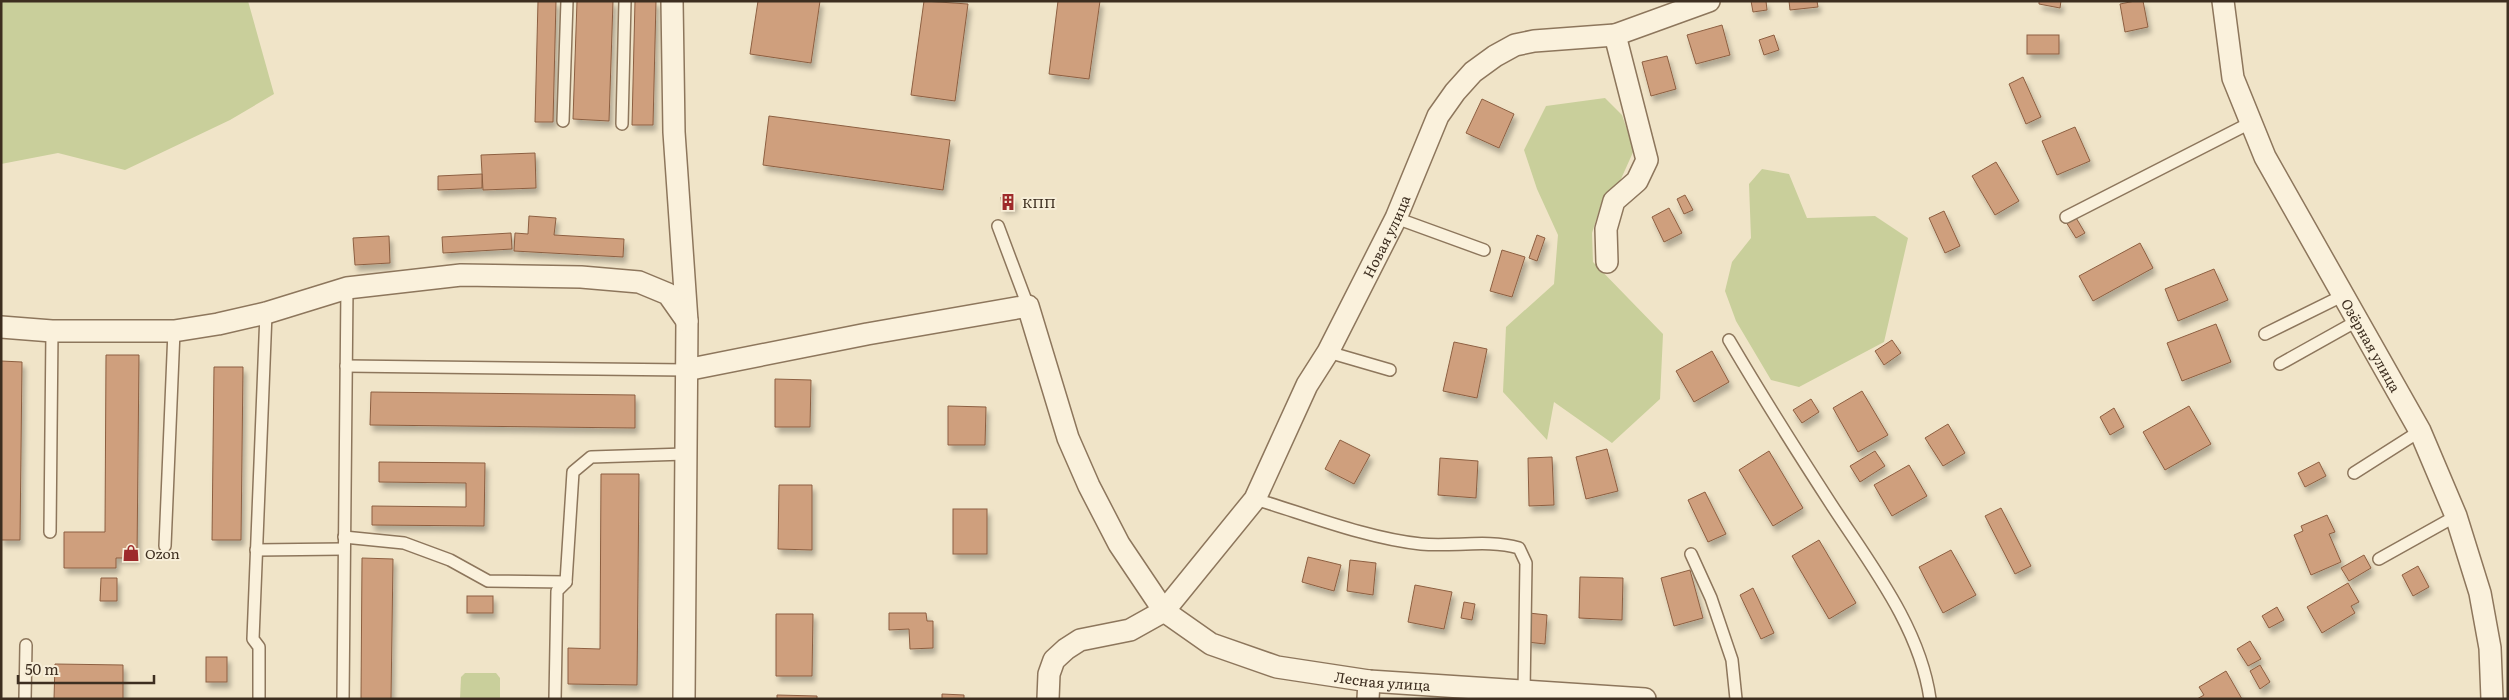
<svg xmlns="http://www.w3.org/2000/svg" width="2509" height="700" font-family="Literata,serif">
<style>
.green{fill:#c9cf9b}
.building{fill:#cf9f7d;stroke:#8d5f41;filter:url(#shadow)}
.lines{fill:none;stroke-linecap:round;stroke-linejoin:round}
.lane-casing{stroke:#8d765c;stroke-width:14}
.street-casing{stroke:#8d765c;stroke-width:24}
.lane{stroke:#faf1dc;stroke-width:11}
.street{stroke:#faf1dc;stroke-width:21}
.labels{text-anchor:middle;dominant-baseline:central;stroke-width:4;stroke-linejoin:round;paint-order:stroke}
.poi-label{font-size:14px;fill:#3d2e20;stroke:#f7eed8;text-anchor:start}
.street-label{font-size:14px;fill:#3d2e20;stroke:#f7eed8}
</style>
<defs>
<filter id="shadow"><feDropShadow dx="3" dy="5.5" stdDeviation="2.5" flood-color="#0004"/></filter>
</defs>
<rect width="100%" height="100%" fill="#f0e4c8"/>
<g class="green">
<polygon points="1,1 248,1 274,94 230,120 125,170 58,153 1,164"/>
<polygon points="1605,98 1622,115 1634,150 1621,179 1602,201 1592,233 1593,262 1663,334 1660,399 1612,443 1554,402 1547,440 1503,392 1506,327 1554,284 1558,235 1537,189 1524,150 1546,106"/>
<polygon points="1762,169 1789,174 1807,218 1875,216 1908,238 1884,342 1799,387 1771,380 1736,321 1725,291 1732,262 1751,238 1749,184"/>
<polygon points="465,673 496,673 500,678 500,699 460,699 461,677"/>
</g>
<g class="building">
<polygon points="538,1 556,1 553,122 535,122"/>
<polygon points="577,1 613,1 609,121 573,119"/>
<polygon points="635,1 656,1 653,125 632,125"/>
<polygon points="758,1 820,1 811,63 750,54"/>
<polygon points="924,1 968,4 955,101 911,95"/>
<polygon points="1058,1 1100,1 1089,79 1049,74"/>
<polygon points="1751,1 1766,1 1767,10 1753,12"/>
<polygon points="1789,1 1817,1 1818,7 1790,10"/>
<polygon points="2039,1 2061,1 2060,8 2039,4"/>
<polygon points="2135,1 2143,1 2148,27 2125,32 2120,4"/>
<polygon points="1722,25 1730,55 1696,64 1687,35"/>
<polygon points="1774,35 1779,50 1764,55 1759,40"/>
<rect x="2027" y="35" width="32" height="19"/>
<polygon points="1667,56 1676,89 1651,96 1642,62"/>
<polygon points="2023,77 2041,117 2026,124 2009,84"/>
<polygon points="1482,99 1514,114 1499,148 1466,133"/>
<polygon points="769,116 950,140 943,190 763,165"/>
<polygon points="2075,127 2090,161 2057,175 2042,141"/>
<polygon points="535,153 536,188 483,190 481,155"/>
<polygon points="1996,162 2019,201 1995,215 1972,176"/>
<polygon points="482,174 482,188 438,190 438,176"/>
<polygon points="1685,195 1693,210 1684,214 1677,199"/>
<polygon points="1001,197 1013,197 1014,207 1002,208"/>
<polygon points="1669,208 1682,233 1664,242 1652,217"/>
<polygon points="1944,211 1960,246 1945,253 1929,218"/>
<polygon points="529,216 556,218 554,235 624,239 623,257 514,251 515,233 528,234"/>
<polygon points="2075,216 2085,233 2076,238 2066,222"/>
<polygon points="511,233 512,249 443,253 442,237"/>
<polygon points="1537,235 1545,238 1537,261 1529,258"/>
<polygon points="389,236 390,263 355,265 353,238"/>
<polygon points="2140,243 2153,268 2093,301 2079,276"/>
<polygon points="1502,250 1525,257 1512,297 1490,291"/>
<polygon points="2214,269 2228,300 2178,321 2165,289"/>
<polygon points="2216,324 2231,362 2182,381 2167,343"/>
<polygon points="1892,340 1901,353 1884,365 1875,351"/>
<polygon points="1454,342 1487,349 1477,398 1443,391"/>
<polygon points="1712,351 1729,382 1694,402 1676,371"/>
<polygon points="106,355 139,355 137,558 116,558 116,568 64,568 64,532 105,532"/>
<polygon points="1,361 22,362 20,540 1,540"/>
<polygon points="214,367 243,367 241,540 212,540"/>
<polygon points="775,379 811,380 810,427 775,427"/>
<polygon points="1862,391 1888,435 1858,452 1833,408"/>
<polygon points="371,392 635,395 635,428 370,425"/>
<polygon points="1811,399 1819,412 1802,423 1793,410"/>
<polygon points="948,406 986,407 985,445 948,445"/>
<polygon points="2189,406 2211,444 2165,470 2143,432"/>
<polygon points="2114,408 2124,427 2110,435 2100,417"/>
<polygon points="1948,424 1965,453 1943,466 1925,438"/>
<polygon points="1340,440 1370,455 1354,484 1325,469"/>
<polygon points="1607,449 1618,491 1586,499 1576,457"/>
<polygon points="1769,451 1803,508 1773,526 1739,470"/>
<polygon points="1875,451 1885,466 1860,482 1850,466"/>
<polygon points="1552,457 1554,505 1529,506 1528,458"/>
<polygon points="1440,458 1478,461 1476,498 1438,495"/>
<polygon points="379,462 485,463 484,526 372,525 372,506 466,507 466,483 379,482"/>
<polygon points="2319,462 2326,476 2305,487 2298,473"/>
<polygon points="1909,465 1927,496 1892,516 1874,485"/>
<polygon points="601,474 639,474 637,685 568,684 568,648 600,649"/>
<polygon points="779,485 812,485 812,550 778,549"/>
<polygon points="1705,492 1726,534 1708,542 1688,500"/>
<polygon points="2001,508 2031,566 2015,574 1985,516"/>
<rect x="953" y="509" width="34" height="45"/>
<polygon points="2327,515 2335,532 2329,534 2341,562 2311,575 2294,535 2303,531 2301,526"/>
<polygon points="1819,540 1856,603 1829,619 1792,556"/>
<polygon points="1951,550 1976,595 1943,613 1919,567"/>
<polygon points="2364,555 2371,568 2349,581 2341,568"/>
<polygon points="1308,557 1341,565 1334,591 1302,582"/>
<polygon points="362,558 393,559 391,699 361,699"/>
<polygon points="1350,560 1376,563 1373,595 1347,591"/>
<polygon points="2418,566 2429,587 2413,596 2402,575"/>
<polygon points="1690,570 1703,618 1674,626 1661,578"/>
<polygon points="1580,577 1623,578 1622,620 1579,618"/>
<polygon points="101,578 117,578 117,601 100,601"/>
<polygon points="2348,583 2359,602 2351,606 2355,613 2322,633 2307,607"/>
<polygon points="1415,585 1452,592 1444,629 1408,622"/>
<polygon points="1753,588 1774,633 1761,639 1740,595"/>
<rect x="467" y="596" width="26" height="17"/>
<polygon points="1464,602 1475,604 1472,620 1461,618"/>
<polygon points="2277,607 2284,620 2269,628 2262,616"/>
<polygon points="889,613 926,613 927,621 933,621 933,648 910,649 909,629 889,630"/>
<polygon points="1529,613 1547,615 1545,644 1527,642"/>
<polygon points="776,614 813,614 812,676 776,676"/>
<polygon points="2250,641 2261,659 2248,666 2237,649"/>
<rect x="206" y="657" width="21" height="25"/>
<polygon points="55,664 123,665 123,699 54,699"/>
<polygon points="2260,665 2270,682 2260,689 2250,671"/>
<polygon points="2226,671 2242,699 2197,699 2204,695 2199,687"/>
<polygon points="942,694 964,695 964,699 942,699"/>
<polygon points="777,695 817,696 817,699 777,699"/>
</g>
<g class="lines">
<g class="lane-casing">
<g id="lane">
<polyline points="563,121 567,1"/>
<polyline points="622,124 625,1"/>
<polyline points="2066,217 2250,123"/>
<polyline points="1396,218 1484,250"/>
<polyline points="998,226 1028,306"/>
<polyline points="2265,334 2344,295"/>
<path d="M 1729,340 C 1762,396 1796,450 1831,504 C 1870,564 1920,627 1930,699"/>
<polyline points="1328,352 1390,370"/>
<polyline points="2280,364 2357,321"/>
<polyline points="346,366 686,370"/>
<polyline points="2354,473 2420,431"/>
<path d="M 1255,499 C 1305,514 1369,539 1421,544 C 1453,547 1488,539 1519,548 L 1526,563 L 1524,692"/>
<polyline points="50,532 52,331"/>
<polyline points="344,537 404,543 450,560 488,581 566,582"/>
<polyline points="165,546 174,331"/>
<polyline points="256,550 344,549"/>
<polyline points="1691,554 1711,598 1732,660 1736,699"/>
<polyline points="2379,559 2456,516"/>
<polyline points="25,699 26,645"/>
<polyline points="259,699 259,647 253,639 266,313"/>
<polyline points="343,699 347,288"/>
<polyline points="555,699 557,591 566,582 573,472 591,457 685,454"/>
</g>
</g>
<g class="street-casing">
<g id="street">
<polyline points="672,1 674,132 687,321 684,699"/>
<path id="s1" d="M 2223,1 L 2233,78 L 2265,157 L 2420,431 L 2456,516 L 2480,593 L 2490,648 L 2492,699"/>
<polyline points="1607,262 1606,229 1614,201 1637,181 1647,160 1615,35"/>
<polyline points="1,327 52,331 174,331 218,324 266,313 347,288 461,275 581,277 639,282 668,294 687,321"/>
<path id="s2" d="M 686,370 L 867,334 L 1028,306 L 1068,438 L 1089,486 L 1119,544 L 1164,611 L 1211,644 L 1277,667 L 1369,681 L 1645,699"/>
<path id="s3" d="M 1048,699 L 1049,674 L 1054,660 L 1066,649 L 1080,640 L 1130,630 L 1164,611 L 1255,499 L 1307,385 L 1328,352 L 1396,218 L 1438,116 L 1455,92 L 1473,72 L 1495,56 L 1515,45 L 1534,41 L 1615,35 L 1709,1"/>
<polyline points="1368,699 1369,681"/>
</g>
</g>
<use href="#lane" class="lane"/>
<use href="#street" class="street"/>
</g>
<defs>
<g id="building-bare" transform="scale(1.35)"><path d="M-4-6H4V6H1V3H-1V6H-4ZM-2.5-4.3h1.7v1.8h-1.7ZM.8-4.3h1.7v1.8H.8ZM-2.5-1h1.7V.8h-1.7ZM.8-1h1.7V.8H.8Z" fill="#9e2a2b" stroke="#f7eed8" stroke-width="2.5" paint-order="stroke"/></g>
<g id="shop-bare" transform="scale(1.35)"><path d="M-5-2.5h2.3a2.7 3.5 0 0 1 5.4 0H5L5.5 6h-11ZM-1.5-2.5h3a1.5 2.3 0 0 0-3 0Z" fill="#9e2a2b" stroke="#f7eed8" stroke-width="2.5" paint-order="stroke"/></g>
</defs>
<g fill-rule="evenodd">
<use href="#building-bare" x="1008" y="202"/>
<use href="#shop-bare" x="131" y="553"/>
</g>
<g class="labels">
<g class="poi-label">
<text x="1022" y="202">КПП</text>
<text x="145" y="553">Ozon</text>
</g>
<g class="street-label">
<text stroke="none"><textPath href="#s3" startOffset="601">Новая улица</textPath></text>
<text stroke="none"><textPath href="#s1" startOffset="379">Озёрная улица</textPath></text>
<text stroke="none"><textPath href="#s2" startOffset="918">Лесная улица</textPath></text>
</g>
</g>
<rect width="2509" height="700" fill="none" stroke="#3d2e20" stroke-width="5"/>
<path d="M18 675v8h136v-8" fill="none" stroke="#3d2e20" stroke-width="2.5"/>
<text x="25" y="675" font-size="15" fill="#3d2e20" stroke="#f7eed8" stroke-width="4" paint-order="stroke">50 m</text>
</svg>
